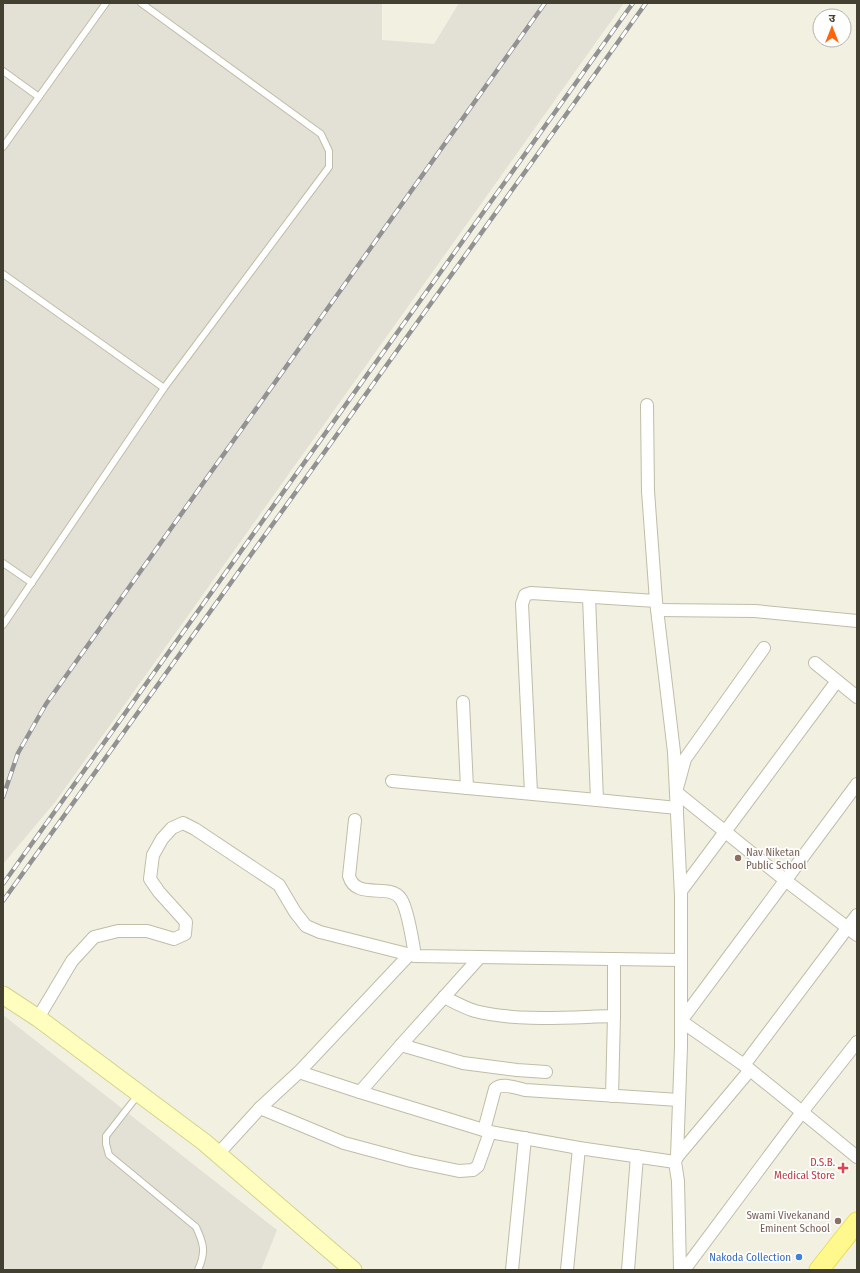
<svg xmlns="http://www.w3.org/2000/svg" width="860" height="1273" font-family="'Fira Sans Condensed','Noto Sans Devanagari',sans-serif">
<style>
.industrial{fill:#e3e0d6}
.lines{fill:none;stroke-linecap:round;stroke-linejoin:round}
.lane-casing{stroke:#c0bda6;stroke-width:8}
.street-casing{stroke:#c0bda6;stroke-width:14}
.secondary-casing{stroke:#d5d28d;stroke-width:19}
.primary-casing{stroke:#eadf56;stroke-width:21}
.lane{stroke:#fff;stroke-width:6}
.street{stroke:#fff;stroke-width:12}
.secondary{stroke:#fffebe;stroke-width:17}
.primary{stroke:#fff88d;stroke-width:19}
.rail-casing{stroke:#929292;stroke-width:4.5}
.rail{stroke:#fff;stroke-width:3;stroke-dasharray:9;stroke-linecap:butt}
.education-dot{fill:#8d6e63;stroke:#fff;stroke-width:1.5}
.health-dot{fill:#e0444e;stroke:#fff;stroke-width:1.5}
.shop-dot{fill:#3f7fe0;stroke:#fff;stroke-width:1.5}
.labels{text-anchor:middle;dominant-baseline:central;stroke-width:3.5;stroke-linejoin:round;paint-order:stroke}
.education-label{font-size:11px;fill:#785e54;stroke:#fff;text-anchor:start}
.health-label{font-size:11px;fill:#be3a42;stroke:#fff;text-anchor:end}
.shop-label{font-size:11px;fill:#366cbe;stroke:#fff;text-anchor:end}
</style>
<rect width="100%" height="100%" fill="#f2f0e1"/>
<g class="industrial">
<polygon points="3,3 382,3 382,40 434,44 459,3 624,3 56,801 3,864"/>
<polygon points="3,1015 277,1230 261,1270 3,1270"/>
</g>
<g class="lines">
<g class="lane-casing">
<g id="lane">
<polyline points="3,71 39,97"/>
<polyline points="3,147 106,3"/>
<polyline points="3,274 164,388"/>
<polyline points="3,563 32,583"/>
<polyline points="3,625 164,388 329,167 329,151 321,134 141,3"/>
<path d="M 138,1095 L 106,1136 L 106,1144 L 109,1155 L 196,1227 C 204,1244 206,1252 198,1270"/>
</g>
</g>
<g class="street-casing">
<g id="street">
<polyline points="647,405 648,491 656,601 674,752 681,896 681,1047 677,1157 675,1162 678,1181 680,1270"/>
<polyline points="589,597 597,800"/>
<polyline points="657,610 755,611 857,621"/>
<polyline points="764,648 685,759 676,792 785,880 857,935"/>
<polyline points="815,663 857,697"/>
<polyline points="463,702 467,788"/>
<polyline points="392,781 597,800 677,808"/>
<polyline points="531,793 522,604 525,595 531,593 656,601"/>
<path d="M 355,820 L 349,876 C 356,901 390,882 401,899 C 407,908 413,943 415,956"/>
<polyline points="681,891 837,681"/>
<polyline points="857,915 744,1065 802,1112 857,1042"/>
<path d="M 444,997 C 454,1002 465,1008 475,1011 C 520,1022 569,1017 614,1016"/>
<polyline points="38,1018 72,961 94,937 118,931 147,931 174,939 185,934 186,922 159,892 150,879 153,855 162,839 172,828 183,823 195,829 279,885 295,912 306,926 320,932 415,956 681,960"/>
<polyline points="401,1045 463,1063 517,1070 546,1072"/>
<polyline points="744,1065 681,1021 857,784"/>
<polyline points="299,1072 360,1092 490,1132 579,1148 675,1162"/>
<polyline points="360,1092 401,1045 480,957"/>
<polyline points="612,1096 614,1016 614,959"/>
<polyline points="260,1108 344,1143 411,1161 459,1171 473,1170 478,1166 490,1132"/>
<path d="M 484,1130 L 495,1089 C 502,1082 516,1088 525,1090 L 679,1100"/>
<polyline points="218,1154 260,1108 299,1072 409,955"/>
<polyline points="677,1157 750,1070"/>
<polyline points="512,1270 525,1138"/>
<polyline points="567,1270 579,1148"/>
<polyline points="628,1270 637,1156"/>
<polyline points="684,1270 802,1112 857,1157"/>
</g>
</g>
<g class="secondary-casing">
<polyline id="secondary" points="3,995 38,1018 204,1142 353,1270"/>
</g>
<g class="primary-casing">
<polyline id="primary" points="819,1270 857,1222"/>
</g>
<use href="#lane" class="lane"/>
<use href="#street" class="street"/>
<use href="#secondary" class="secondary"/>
<use href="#primary" class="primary"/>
<g class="rail-casing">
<g id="rail">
<polyline points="3,797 18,753 46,704 545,3"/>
<polyline points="3,884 633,3"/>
<polyline points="3,901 646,3"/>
</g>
</g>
<use href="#rail" class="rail"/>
</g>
<g class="education-dot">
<circle cx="738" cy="858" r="4"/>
<circle cx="838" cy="1221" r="4"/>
</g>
<path class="health-dot" d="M841 1162h4v4h4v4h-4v4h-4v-4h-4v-4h4z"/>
<circle class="shop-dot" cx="799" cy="1257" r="4"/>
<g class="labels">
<g class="education-label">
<text x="746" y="852">Nav Niketan<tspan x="746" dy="13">Public School</tspan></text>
<text x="830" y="1215" text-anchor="end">Swami Vivekanand<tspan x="830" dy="13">Eminent School</tspan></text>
</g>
<g class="health-label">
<text x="835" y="1162">D.S.B.<tspan x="835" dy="13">Medical Store</tspan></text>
</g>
<g class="shop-label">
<text x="791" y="1257">Nakoda Collection</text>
</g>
</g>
<rect width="860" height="1273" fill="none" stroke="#434032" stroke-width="8"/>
<g transform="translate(832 28)"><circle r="19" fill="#ffffff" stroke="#b4b3ad"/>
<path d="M0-3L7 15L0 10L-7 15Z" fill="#ff650b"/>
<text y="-6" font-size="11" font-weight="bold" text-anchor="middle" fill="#434032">उ</text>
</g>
</svg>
